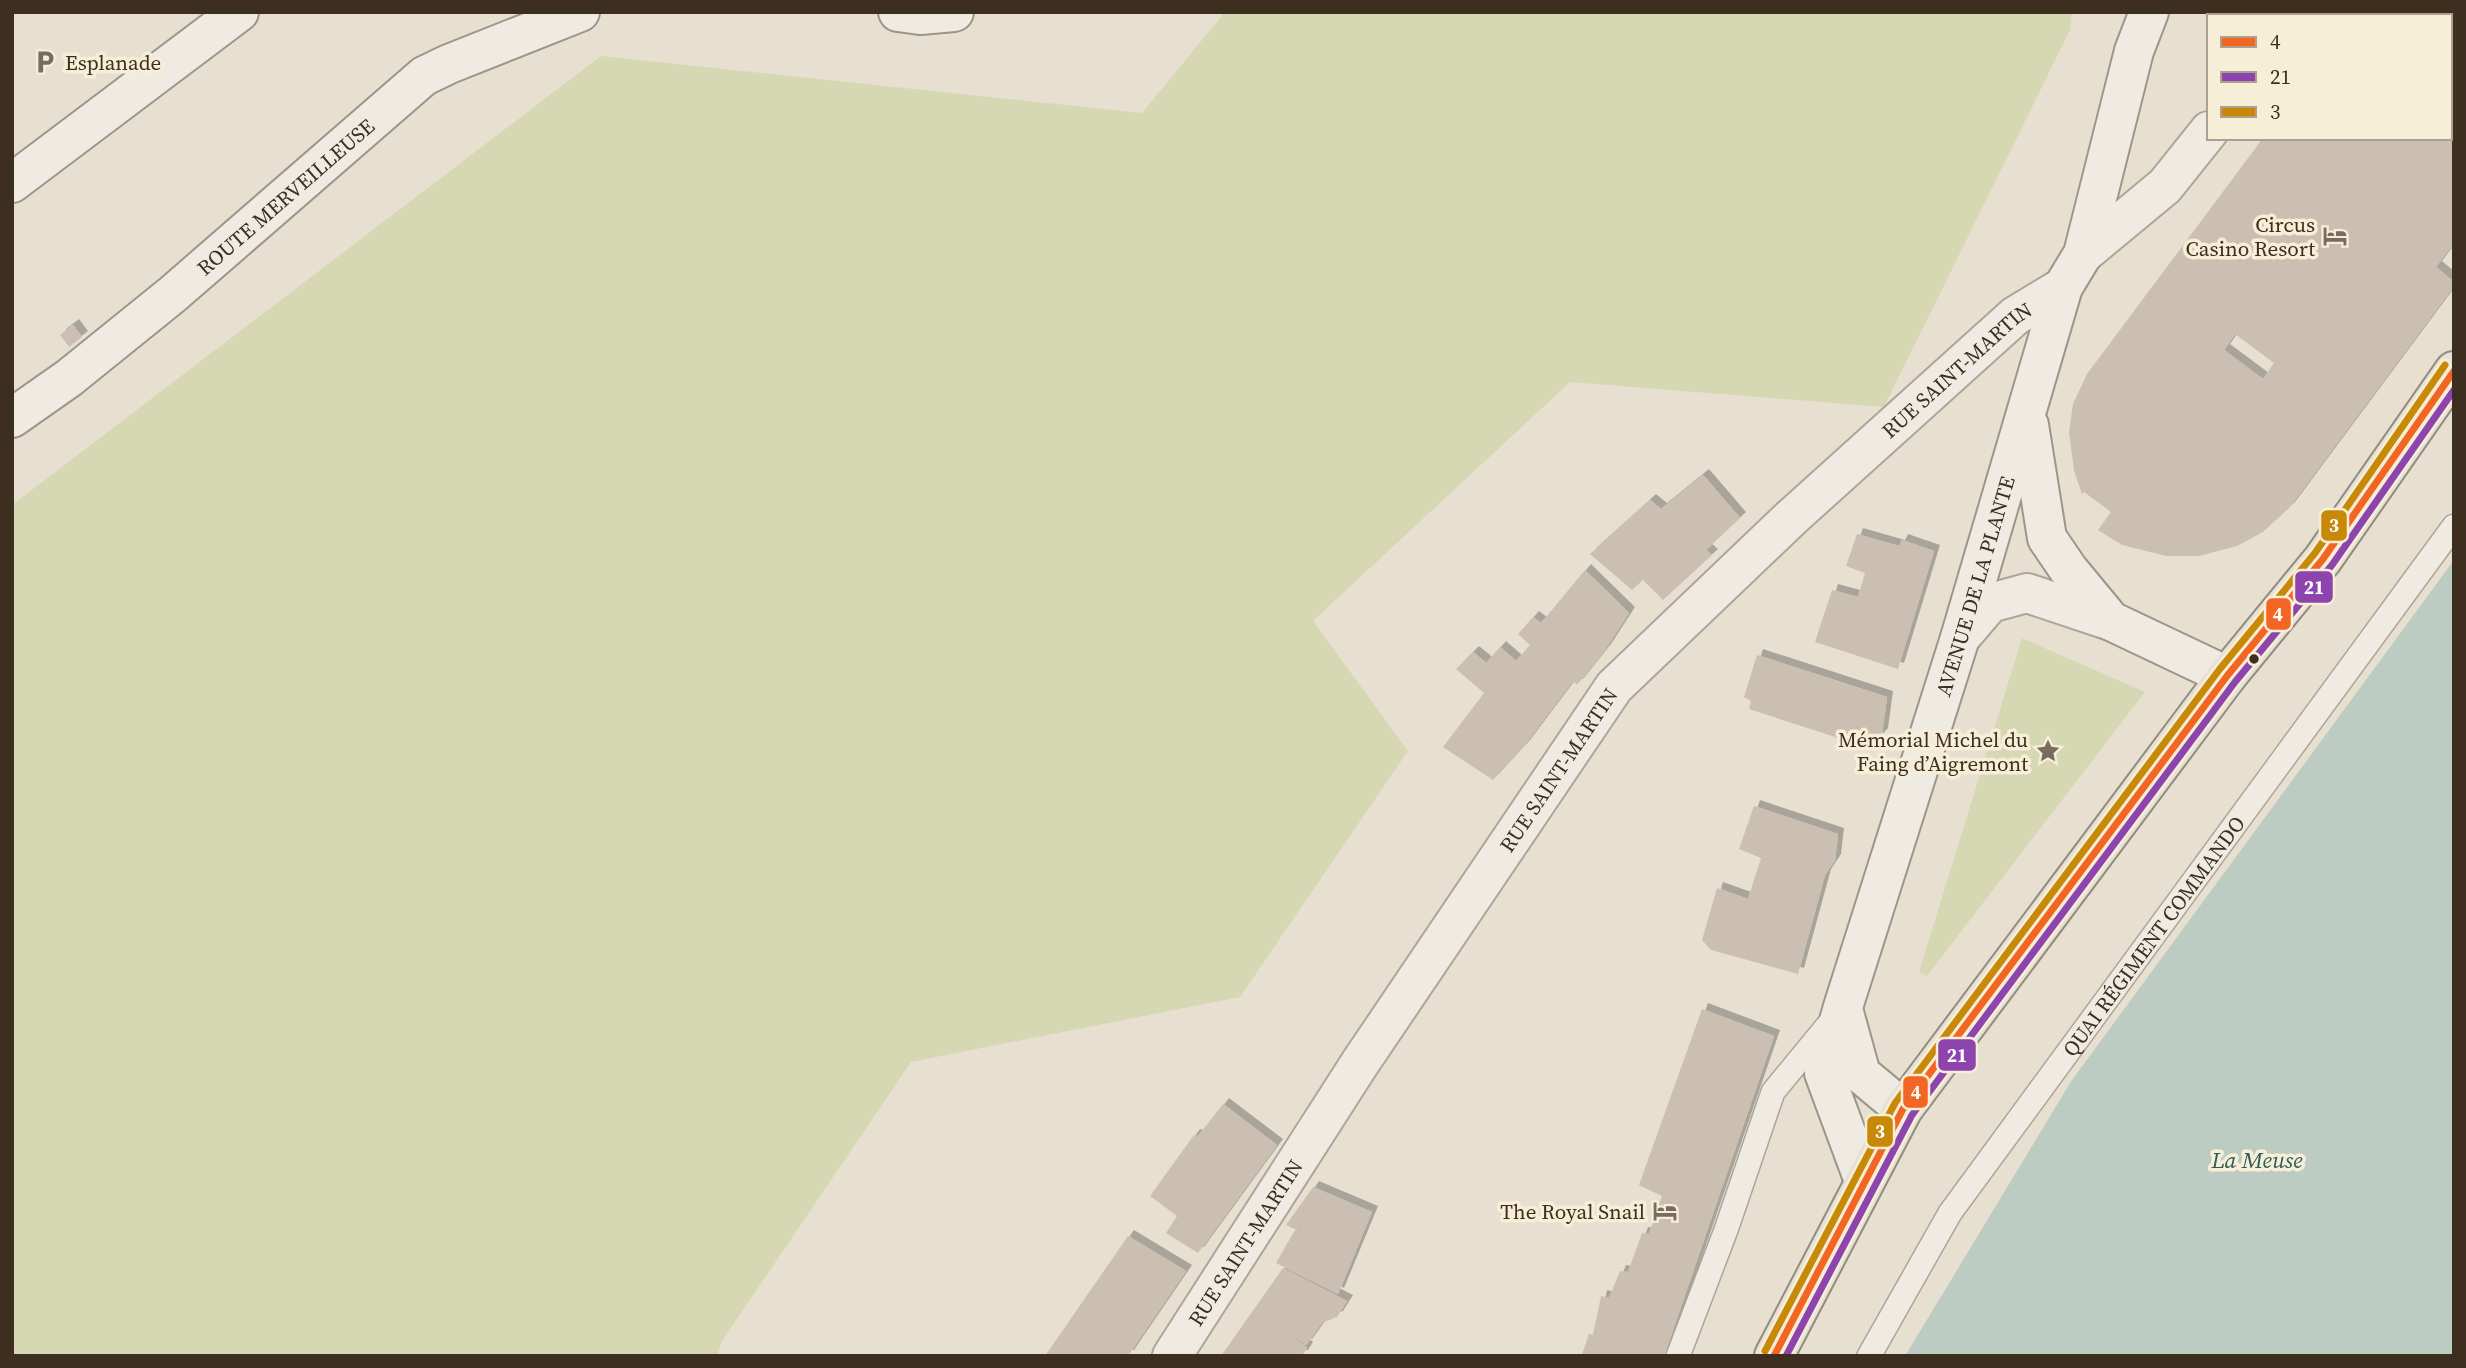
<svg xmlns="http://www.w3.org/2000/svg" width="2466" height="1368" font-family="'Source Serif 4',serif">
<style>
.green{fill:#d6d7b3}
.water{fill:#bcccc2}
.building{fill:#cbbfb2;fill-rule:evenodd;filter:url(#shadow)}
.lines{fill:none;stroke-linecap:round;stroke-linejoin:round}
.lane-casing{stroke:#ada599;stroke-width:26}
.street-casing{stroke:#ada599;stroke-width:42}
.secondary-casing{stroke:#9c958a;stroke-width:42}
.primary-casing{stroke:#928b80;stroke-width:42}
.lane{stroke:#efebe3;stroke-width:23}
.street{stroke:#efebe3;stroke-width:38}
.secondary{stroke:#efebe3;stroke-width:38}
.primary{stroke:#e6e1d4;stroke-width:38}
.bus-1-casing{stroke:#f7eed8;stroke-width:12}
.bus-2-casing{stroke:#f7eed8;stroke-width:12}
.bus-3-casing{stroke:#f7eed8;stroke-width:12}
.bus-1{stroke:#f26522;stroke-width:7}
.bus-2{stroke:#8e44ad;stroke-width:7}
.bus-3{stroke:#c88808;stroke-width:7}
.bus-dot{fill:#3d2e20;stroke:#f7eed8;stroke-width:2.5}
.labels{text-anchor:middle;dominant-baseline:central;stroke-width:7;stroke-linejoin:round;paint-order:stroke}
.poi-label{font-size:21px;fill:#3d2e20;stroke:#f7eed8;text-anchor:end}
.street-label{font-size:21px;fill:#3d2e20;stroke:#f7eed8}
.water-label{font-size:23px;font-style:italic;fill:#2f5d5a;stroke:#f7eed8}
.line-badge{stroke:#f7eed8;stroke-width:2.5}
.badge-label{font-size:19px;text-anchor:middle;font-weight:bold;fill:#fff}
</style>
<defs>
<filter id="shadow"><feDropShadow dx="6" dy="-6" stdDeviation="0" flood-color="#0004"/></filter>
</defs>
<rect width="100%" height="100%" fill="#e7e0d1"/>
<g class="green">
<polygon points="1225,12 2072,12 2070,30 1884,407 1570,382 1313,621 1408,751 1240,997 911,1062 722,1341 717,1356 12,1356 12,505 601,56 1142,113"/>
<polygon points="2022,638 2145,692 1927,976 1919,972"/>
</g>
<polygon class="water" points="2454,560 2454,1356 1905,1356 2072,1080"/>
<g class="building">
<path d="M 2355,12 L 2366,16 L 2368,12 L 2454,12 L 2454,243 L 2436,267 L 2454,282 L 2454,286 L 2289,508 L 2263,532 L 2237,546 L 2199,556 L 2166,556 L 2122,545 L 2098,530 L 2111,512 L 2084,492 L 2082,494 L 2074,471 L 2069,432 L 2073,404 L 2087,374 L 2263,138 L 2450,138 L 2450,16 L 2353,16 ZM 2235,334 L 2274,363 L 2263,379 L 2224,350 Z"/>
<polygon points="73,325 82,337 69,347 60,335"/>
<polygon points="1703,475 1740,518 1706,550 1712,555 1663,600 1643,580 1632,590 1590,554 1650,500 1661,509"/>
<polygon points="1857,534 1899,546 1902,540 1934,551 1898,669 1815,642 1832,590 1858,597 1865,573 1846,566"/>
<polygon points="1585,570 1629,613 1605,650 1577,685 1573,681 1524,746 1493,780 1443,747 1484,693 1456,669 1473,652 1495,670 1487,662 1500,647 1516,661 1530,645 1518,634 1533,617 1541,623"/>
<polygon points="1757,655 1887,697 1882,734 1869,748 1749,709 1751,701 1744,697"/>
<polygon points="1754,806 1838,834 1835,860 1825,875 1798,974 1711,950 1702,940 1717,888 1748,899 1761,858 1739,849"/>
<polygon points="1702,1009 1774,1036 1664,1356 1585,1356 1582,1354 1589,1334 1593,1335 1601,1296 1609,1298 1620,1271 1628,1272 1642,1233 1649,1234 1662,1196 1639,1185"/>
<polygon points="1223,1104 1277,1145 1198,1253 1166,1233 1177,1216 1150,1196 1194,1135 1198,1136"/>
<polygon points="1313,1187 1372,1212 1338,1294 1276,1263 1295,1230 1316,1239 1286,1225"/>
<polygon points="1128,1236 1186,1271 1134,1347 1128,1356 1045,1356"/>
<polygon points="1283,1268 1347,1301 1337,1317 1322,1323 1306,1345 1280,1326 1307,1348 1302,1356 1221,1356"/>
</g>
<g class="lines">
<g class="lane-casing">
<g id="lane">
<polyline points="1678,1356 1726,1230 1773,1092 1833,1019"/>
<path id="s1" d="M 1869,1356 L 1950,1213 L 2454,526"/>
</g>
</g>
<g class="street-casing">
<g id="street">
<polyline points="2291,16 2293,12"/>
<polyline points="2083,254 2165,186 2209,131"/>
<polyline points="1960,638 1990,603 2027,593 2111,621"/>
<path id="s2" d="M 1172,1356 L 1360,1063 L 1614,687 L 1791,518 L 2015,316 L 2063,287"/>
</g>
</g>
<g class="secondary-casing">
<g id="secondary">
<polyline points="898,12 920,15 954,12"/>
<polyline points="12,183 239,12"/>
<path id="s3" d="M 12,418 L 69,378 L 173,294 L 424,76 L 449,64 L 580,12"/>
<polyline points="2029,425 2047,538 2068,569 2111,621 2227,676"/>
<polyline points="1843,1009 1861,1074 1903,1109"/>
<path id="s4" d="M 1864,1181 L 1824,1073 L 1843,1007 L 1960,638 L 2063,287 L 2083,254 L 2134,51 L 2149,12"/>
</g>
</g>
<g class="primary-casing">
<polyline id="primary" points="1774,1356 1903,1109 2227,676 2323,559 2454,371"/>
</g>
<use href="#lane" class="lane"/>
<use href="#street" class="street"/>
<use href="#secondary" class="secondary"/>
<use href="#primary" class="primary"/>
<g class="bus-1-casing">
<polyline id="bus-1" points="1774,1356 1903,1109 2227,676 2323,559 2454,371"/>
</g>
<g class="bus-2-casing">
<polyline id="bus-2" points="1786,1356 1912,1115 2235,682 2332,565 2454,390"/>
</g>
<g class="bus-3-casing">
<polyline id="bus-3" points="1765,1351 1895,1103 2219,670 2315,553 2445,365"/>
</g>
<use href="#bus-1" class="bus-1"/>
<use href="#bus-2" class="bus-2"/>
<use href="#bus-3" class="bus-3"/>
</g>
<defs>
<g id="parking-bare" transform="scale(1.89)"><path d="M-3.5-5.5H1a3.5 3.5 0 0 1 0 7H-1V5.5H-3.5ZM-1-3.4V-.6H.8a1.4 1.4 0 0 0 0-2.8Z" fill="#786c5e" stroke="#f7eed8" stroke-width="2.5" paint-order="stroke"/></g>
<g id="hotel-bare" transform="scale(1.89)"><path d="M-6-4.5h1.5V1H6V5H4.5V3h-9V5H-6ZM-4 0a1.8 1.8 0 1 1 3.6 0ZM.5 0V-2.5h3Q6-2.5 6 0Z" fill="#786c5e" stroke="#f7eed8" stroke-width="2.5" paint-order="stroke"/></g>
<g id="sight-bare" transform="scale(1.89)"><path d="M0-6L1.8-2.2L6-1.7L2.9 1.2L3.7 5.4L0 3.3L-3.7 5.4L-2.9 1.2L-6-1.7L-1.8-2.2Z" fill="#786c5e" stroke="#f7eed8" stroke-width="2.5" paint-order="stroke"/></g>
</defs>
<g fill-rule="evenodd">
<use href="#parking-bare" x="45" y="62"/>
<use href="#hotel-bare" x="2335" y="236"/>
<use href="#sight-bare" x="2048" y="751"/>
<use href="#hotel-bare" x="1665" y="1211"/>
</g>
<circle class="bus-dot" cx="2254" cy="659" r="6"/>
<g class="labels">
<g class="poi-label">
<text x="65" y="62" text-anchor="start">Esplanade</text>
<text x="2315" y="224">Circus<tspan x="2315" dy="24">Casino Resort</tspan></text>
<text x="2028" y="739">Mémorial Michel du<tspan x="2028" dy="24">Faing d’Aigremont</tspan></text>
<text x="1645" y="1211">The Royal Snail</text>
</g>
<g class="street-label">
<text stroke="none"><textPath href="#s3" startOffset="352">ROUTE MERVEILLEUSE</textPath></text>
<text stroke="none"><textPath href="#s2" startOffset="1269">RUE SAINT-MARTIN</textPath></text>
<text stroke="none"><textPath href="#s4" startOffset="625">AVENUE DE LA PLANTE</textPath></text>
<text stroke="none"><textPath href="#s2" startOffset="702">RUE SAINT-MARTIN</textPath></text>
<text stroke="none"><textPath href="#s1" startOffset="508">QUAI RÉGIMENT COMMANDO</textPath></text>
<text stroke="none"><textPath href="#s2" startOffset="135">RUE SAINT-MARTIN</textPath></text>
</g>
<g class="water-label">
<text x="2257" y="1160">La Meuse</text>
</g>
</g>
<g class="line-badge">
<rect x="2320" y="509" width="28" height="33" rx="7" fill="#c88808"/>
<rect x="2294" y="570" width="40" height="34" rx="7" fill="#8e44ad"/>
<rect x="2265" y="597" width="27" height="34" rx="7" fill="#f26522"/>
<rect x="1937" y="1038" width="40" height="34" rx="7" fill="#8e44ad"/>
<rect x="1902" y="1075" width="27" height="34" rx="7" fill="#f26522"/>
<rect x="1866" y="1115" width="28" height="33" rx="7" fill="#c88808"/>
</g>
<g class="badge-label">
<text x="2334" y="532">3</text>
<text x="2314" y="594">21</text>
<text x="2278" y="621">4</text>
<text x="1957" y="1062">21</text>
<text x="1916" y="1099">4</text>
<text x="1880" y="1138">3</text>
</g>
<rect width="2466" height="1368" fill="none" stroke="#3d2e20" stroke-width="28"/>
<rect x="2207" y="14" width="245" height="126" fill="#f7eed8" stroke="#ada18e" stroke-width="2"/>
<rect x="2221" y="37" width="35" height="10" fill="#f26522" stroke="#ada18e" stroke-width="2"/>
<text x="2270" y="49" font-size="21" fill="#3d2e20">4</text>
<rect x="2221" y="72" width="35" height="10" fill="#8e44ad" stroke="#ada18e" stroke-width="2"/>
<text x="2270" y="84" font-size="21" fill="#3d2e20">21</text>
<rect x="2221" y="107" width="35" height="10" fill="#c88808" stroke="#ada18e" stroke-width="2"/>
<text x="2270" y="119" font-size="21" fill="#3d2e20">3</text>
</svg>
